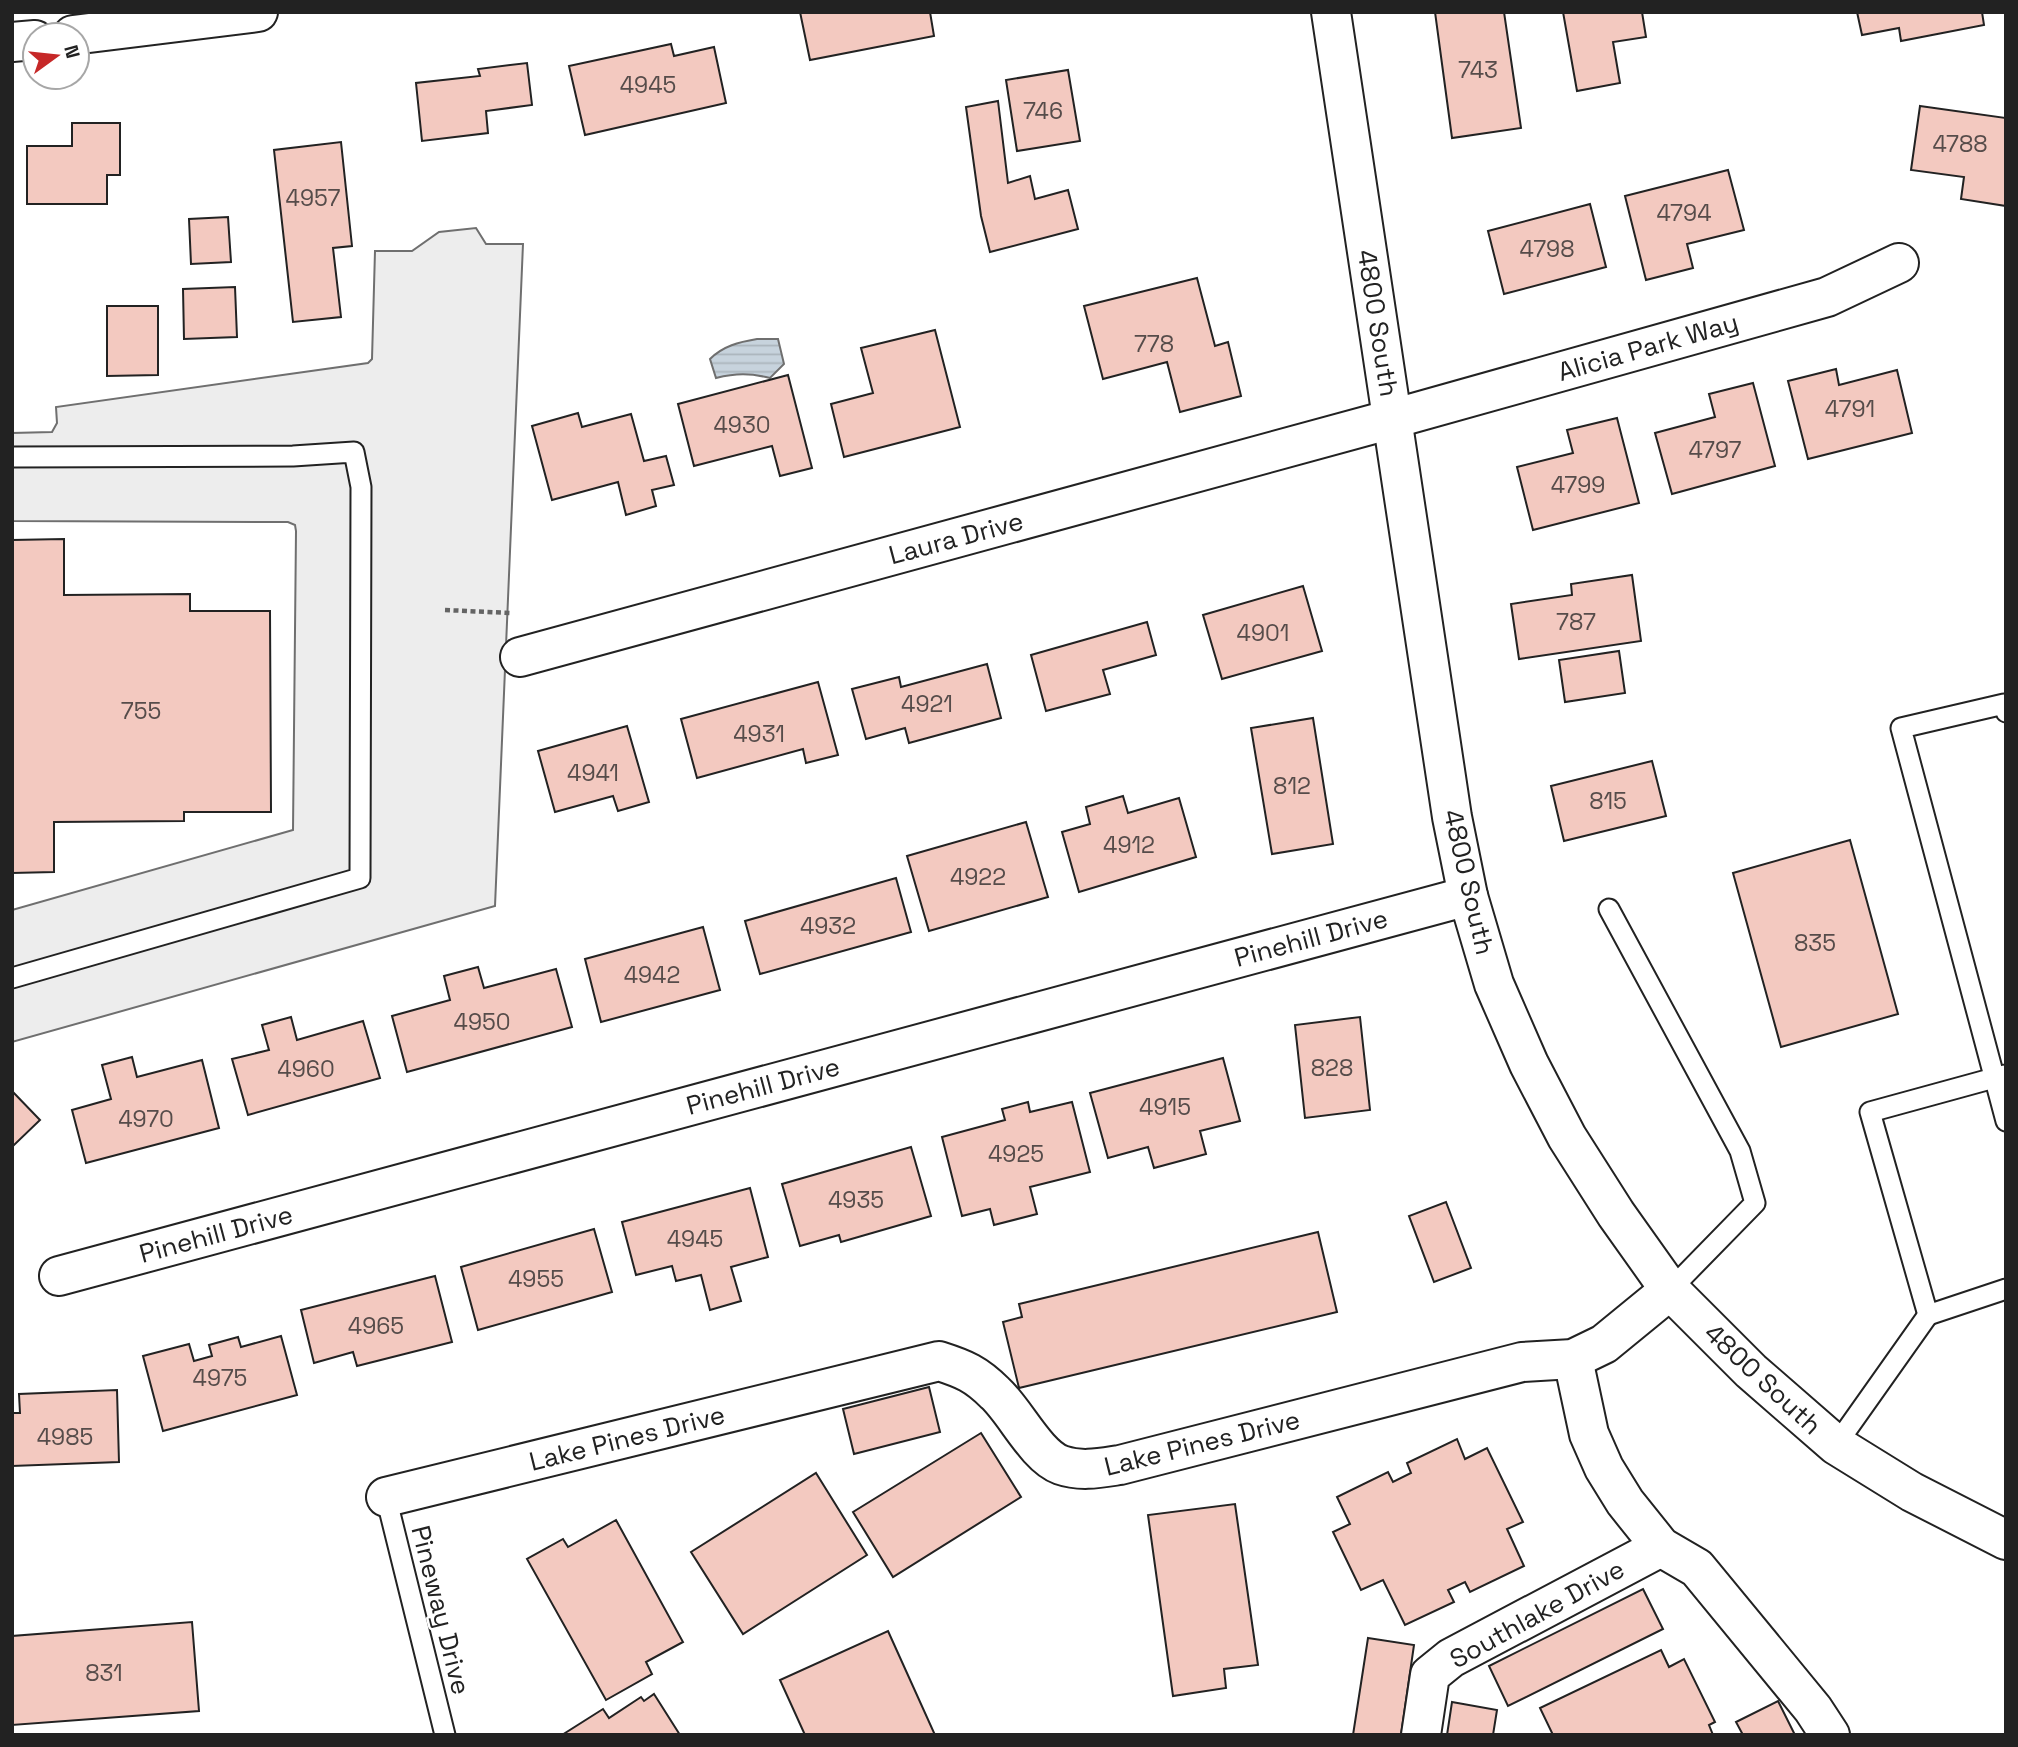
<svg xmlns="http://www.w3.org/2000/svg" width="2018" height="1747" font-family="'Space Grotesk',sans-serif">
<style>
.parking{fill:#ededed;stroke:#6f6f6f;stroke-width:2}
.water{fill:url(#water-rules);stroke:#6f6f6f;stroke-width:2}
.building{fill:#f3c9c0;stroke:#222;stroke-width:2}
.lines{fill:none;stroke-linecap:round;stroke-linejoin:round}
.service-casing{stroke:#222;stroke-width:23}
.minor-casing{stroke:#222;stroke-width:42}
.tertiary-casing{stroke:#222;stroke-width:42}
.path{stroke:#646464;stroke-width:4.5;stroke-dasharray:5 3.5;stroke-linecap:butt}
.service{stroke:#fff;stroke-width:19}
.minor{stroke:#fff;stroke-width:38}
.tertiary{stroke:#fff;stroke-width:38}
.labels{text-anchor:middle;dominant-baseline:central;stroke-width:5;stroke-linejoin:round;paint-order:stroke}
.number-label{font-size:23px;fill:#564c4a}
.street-label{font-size:26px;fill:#222;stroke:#fff}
</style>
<defs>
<pattern id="water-rules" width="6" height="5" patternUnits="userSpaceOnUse" patternTransform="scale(1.75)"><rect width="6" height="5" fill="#c7d3dd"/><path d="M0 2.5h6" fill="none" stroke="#abb5bd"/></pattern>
</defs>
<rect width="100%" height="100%" fill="#fff"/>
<polygon class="parking" points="476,228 486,244 523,244 495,906 12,1042 12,910 293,830 296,531 295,525 288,522 12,521 12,433 52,432 57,423 56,407 368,363 372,359 375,251 412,251 439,232"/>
<path class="water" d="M 757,339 L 778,339 L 784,364 L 770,378 C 750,373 736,373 716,378 L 710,359 C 723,346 739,342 757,339 Z"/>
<g class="building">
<polygon points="800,12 930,12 934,36 810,60"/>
<polygon points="1435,12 1504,12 1521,128 1452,138"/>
<polygon points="1563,12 1642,12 1646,37 1613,42 1620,83 1577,91"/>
<polygon points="1857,12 1982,12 1984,25 1901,41 1899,28 1862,35"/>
<polygon points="671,44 674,56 714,47 726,103 585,135 569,66"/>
<polygon points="527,63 532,105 486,111 488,133 422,141 416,83 480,76 478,69"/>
<polygon points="1068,70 1080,141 1017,151 1006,80"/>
<polygon points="998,101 1008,183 1030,176 1035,199 1068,190 1078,229 990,252 981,216 966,107"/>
<polygon points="1920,106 2006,118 2006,206 1961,199 1964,177 1911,170"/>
<polygon points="72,123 120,123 120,175 107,175 107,204 27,204 27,146 72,146"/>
<polygon points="341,142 352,246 333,248 341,317 293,322 274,150"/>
<polygon points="1728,170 1744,230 1687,244 1693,268 1646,280 1625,196"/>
<polygon points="1590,204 1606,267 1504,294 1488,231"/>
<polygon points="228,217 231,262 191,264 189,219"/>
<polygon points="1197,278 1215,346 1228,342 1241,396 1180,412 1167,362 1103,379 1084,306"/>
<polygon points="235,287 237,337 184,339 183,289"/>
<polygon points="107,306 158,306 158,375 107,376"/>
<polygon points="935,330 960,427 844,457 831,404 873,393 861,348"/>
<polygon points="1836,369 1839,385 1897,370 1912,433 1808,459 1788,381"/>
<polygon points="788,375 812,468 780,476 772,446 694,466 678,404"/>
<polygon points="1753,383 1775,466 1672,494 1655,433 1715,417 1709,394"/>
<polygon points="578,413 582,427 631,414 644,461 666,456 674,485 652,490 656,506 626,515 618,482 552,500 532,426"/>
<polygon points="1617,418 1639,503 1533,530 1517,467 1573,453 1567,430"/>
<polygon points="64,539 64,595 190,594 190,611 270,611 271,812 184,812 184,821 54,822 54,872 12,873 12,540"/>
<polygon points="1632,575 1641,641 1519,659 1511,604 1572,595 1571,584"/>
<polygon points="1303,586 1322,651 1222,679 1203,615"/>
<polygon points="1147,622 1156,655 1103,670 1110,694 1046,711 1031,655"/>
<polygon points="1619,651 1625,693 1565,702 1559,660"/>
<polygon points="987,664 1001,718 909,743 905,728 866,739 852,689 899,677 901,687"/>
<polygon points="818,682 838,755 806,763 803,749 697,778 681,719"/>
<polygon points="1313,718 1333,844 1272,854 1251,728"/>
<polygon points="627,726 649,802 618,811 613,796 555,812 538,751"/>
<polygon points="1652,761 1666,816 1564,841 1551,786"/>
<polygon points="1123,796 1128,813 1179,798 1196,857 1079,892 1062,832 1090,824 1086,807"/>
<polygon points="1026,822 1048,897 929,931 907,856"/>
<polygon points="1850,840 1898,1014 1781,1047 1733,873"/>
<polygon points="896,878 911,932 760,974 745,921"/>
<polygon points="703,927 720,990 601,1022 585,959"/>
<polygon points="478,967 484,988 556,969 572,1027 407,1072 392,1016 450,1000 444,976"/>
<polygon points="291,1017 297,1040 363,1021 380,1078 248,1115 232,1059 269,1050 262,1025"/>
<polygon points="1360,1017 1370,1110 1305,1118 1295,1025"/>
<polygon points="132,1057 137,1077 202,1060 219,1128 86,1163 72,1110 111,1099 102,1065"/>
<polygon points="1223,1058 1240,1121 1200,1131 1206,1154 1154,1168 1148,1147 1108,1158 1090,1093"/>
<polygon points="12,1091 40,1120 12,1147"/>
<polygon points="1028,1102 1030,1112 1072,1102 1090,1172 1030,1187 1037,1214 994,1225 990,1209 962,1216 942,1137 1005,1120 1002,1109"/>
<polygon points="911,1147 931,1216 841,1242 839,1235 800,1246 782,1184"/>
<polygon points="750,1188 768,1257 731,1267 741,1301 710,1310 701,1275 676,1281 672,1266 636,1275 622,1222"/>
<polygon points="1446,1202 1471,1268 1434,1282 1409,1216"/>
<polygon points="594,1229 612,1292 478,1330 461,1267"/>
<polygon points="1318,1232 1337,1312 1019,1388 1003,1322 1022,1317 1019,1304"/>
<polygon points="435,1276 452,1342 357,1366 353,1352 314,1363 301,1310"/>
<polygon points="281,1336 297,1395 163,1431 143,1356 189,1344 194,1361 212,1356 209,1345 238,1337 241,1347"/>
<polygon points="929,1387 940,1432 854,1454 843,1409"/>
<polygon points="117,1390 119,1462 12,1466 12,1413 20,1413 19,1394"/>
<polygon points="981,1433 1021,1497 893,1577 853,1512"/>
<polygon points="1457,1439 1465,1459 1487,1448 1523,1522 1507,1529 1524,1566 1470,1592 1465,1582 1448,1590 1454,1602 1405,1625 1383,1580 1361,1590 1333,1532 1350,1524 1337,1497 1388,1472 1393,1482 1411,1473 1407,1463"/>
<polygon points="816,1473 867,1555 743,1634 691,1552"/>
<polygon points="1235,1504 1258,1665 1224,1669 1226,1688 1173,1696 1148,1515"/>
<polygon points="616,1520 683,1642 646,1662 652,1674 606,1700 527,1559 563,1539 568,1547"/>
<polygon points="1643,1589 1663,1629 1508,1706 1489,1666"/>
<polygon points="192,1622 199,1711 12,1725 12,1636"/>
<polygon points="888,1631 935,1735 805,1735 780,1680"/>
<polygon points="1368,1638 1414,1645 1401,1735 1353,1735"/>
<polygon points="1661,1650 1669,1667 1684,1659 1715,1722 1709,1725 1713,1735 1553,1735 1540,1708"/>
<polygon points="654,1694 680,1735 562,1735 603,1709 609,1718 641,1697 644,1701"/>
<polygon points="1778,1701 1795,1735 1743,1735 1736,1722"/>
<polygon points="1452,1702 1497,1710 1493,1735 1447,1735"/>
</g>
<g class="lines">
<g class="service-casing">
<g id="service">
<polyline points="12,457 293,456 354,452 361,487 360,878 12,978"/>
<polyline points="2006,712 2004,704 1901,728 2006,1121"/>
<polyline points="1609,909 1740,1151 1755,1203 1670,1290"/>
<polyline points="2005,1075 1870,1112 1928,1315 2006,1289"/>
<polyline points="1836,1445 1928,1315"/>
<polyline points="386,1497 445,1735"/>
</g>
</g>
<g class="minor-casing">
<g id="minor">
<polyline points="73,35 258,12"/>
<polyline points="12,42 35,40"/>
<polyline points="520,657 1392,419 1827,297 1899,263"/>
<polyline points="59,1276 1468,896"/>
<polyline points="1573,1359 1589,1434 1604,1468 1625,1502 1661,1547 1697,1568 1813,1709 1830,1735"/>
<path d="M 386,1497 L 939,1361 C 964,1369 976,1374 995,1393 C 1015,1411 1036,1456 1061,1465 C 1081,1472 1100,1468 1120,1465 L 1522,1362 L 1573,1359 L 1604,1344 L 1670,1290"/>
<polyline points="1421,1735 1430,1675 1451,1658 1661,1547"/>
</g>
</g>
<g class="tertiary-casing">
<polyline id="tertiary" points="1331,12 1452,817 1468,896 1494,984 1529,1064 1567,1137 1616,1214 1670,1290 1751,1371 1836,1445 1912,1492 2006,1540"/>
</g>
<polyline class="path" points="445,610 510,613"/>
<use href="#service" class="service"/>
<use href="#minor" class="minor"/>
<use href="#tertiary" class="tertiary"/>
</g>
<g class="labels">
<g class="number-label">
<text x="1478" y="70">743</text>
<text x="648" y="85">4945</text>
<text x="1043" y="111">746</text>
<text x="1960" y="144">4788</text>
<text x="313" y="198">4957</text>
<text x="1684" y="213">4794</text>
<text x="1547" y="249">4798</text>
<text x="1154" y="344">778</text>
<text x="1850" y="409">4791</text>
<text x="742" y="425">4930</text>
<text x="1715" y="450">4797</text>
<text x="1578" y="485">4799</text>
<text x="1576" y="622">787</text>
<text x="1263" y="633">4901</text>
<text x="927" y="704">4921</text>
<text x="141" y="711">755</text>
<text x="759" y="734">4931</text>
<text x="593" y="773">4941</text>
<text x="1292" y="786">812</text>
<text x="1608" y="801">815</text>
<text x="1129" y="845">4912</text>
<text x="978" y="877">4922</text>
<text x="828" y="926">4932</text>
<text x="1815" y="943">835</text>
<text x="652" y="975">4942</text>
<text x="482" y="1022">4950</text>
<text x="1332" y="1068">828</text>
<text x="306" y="1069">4960</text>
<text x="1165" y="1107">4915</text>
<text x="146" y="1119">4970</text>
<text x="1016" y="1154">4925</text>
<text x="856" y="1200">4935</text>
<text x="695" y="1239">4945</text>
<text x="536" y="1279">4955</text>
<text x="376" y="1326">4965</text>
<text x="220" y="1378">4975</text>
<text x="65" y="1437">4985</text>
<text x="104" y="1673">831</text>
</g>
<g class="street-label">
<text transform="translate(1378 323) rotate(81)">4800 South</text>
<text transform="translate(1648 347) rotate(-16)">Alicia Park Way</text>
<text transform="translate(956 538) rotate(-15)">Laura Drive</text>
<text transform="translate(1469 882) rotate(77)">4800 South</text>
<text transform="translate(1311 938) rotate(-15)">Pinehill Drive</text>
<text transform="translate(763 1086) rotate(-15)">Pinehill Drive</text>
<text transform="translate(216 1234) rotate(-15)">Pinehill Drive</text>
<text transform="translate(1763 1379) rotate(43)">4800 South</text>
<text transform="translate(627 1438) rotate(-14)">Lake Pines Drive</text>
<text transform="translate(1202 1443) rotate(-14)">Lake Pines Drive</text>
<text transform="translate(441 1610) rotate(76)">Pineway Drive</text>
<text transform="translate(1537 1614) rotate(-29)">Southlake Drive</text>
</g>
</g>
<rect width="2018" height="1747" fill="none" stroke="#222222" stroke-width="28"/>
<g transform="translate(56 56) rotate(75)"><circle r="33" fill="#ffffff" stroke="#a7a7a7" stroke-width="2"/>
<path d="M0-5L12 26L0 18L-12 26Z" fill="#c62828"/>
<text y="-10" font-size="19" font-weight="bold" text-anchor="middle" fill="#222222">N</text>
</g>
</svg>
